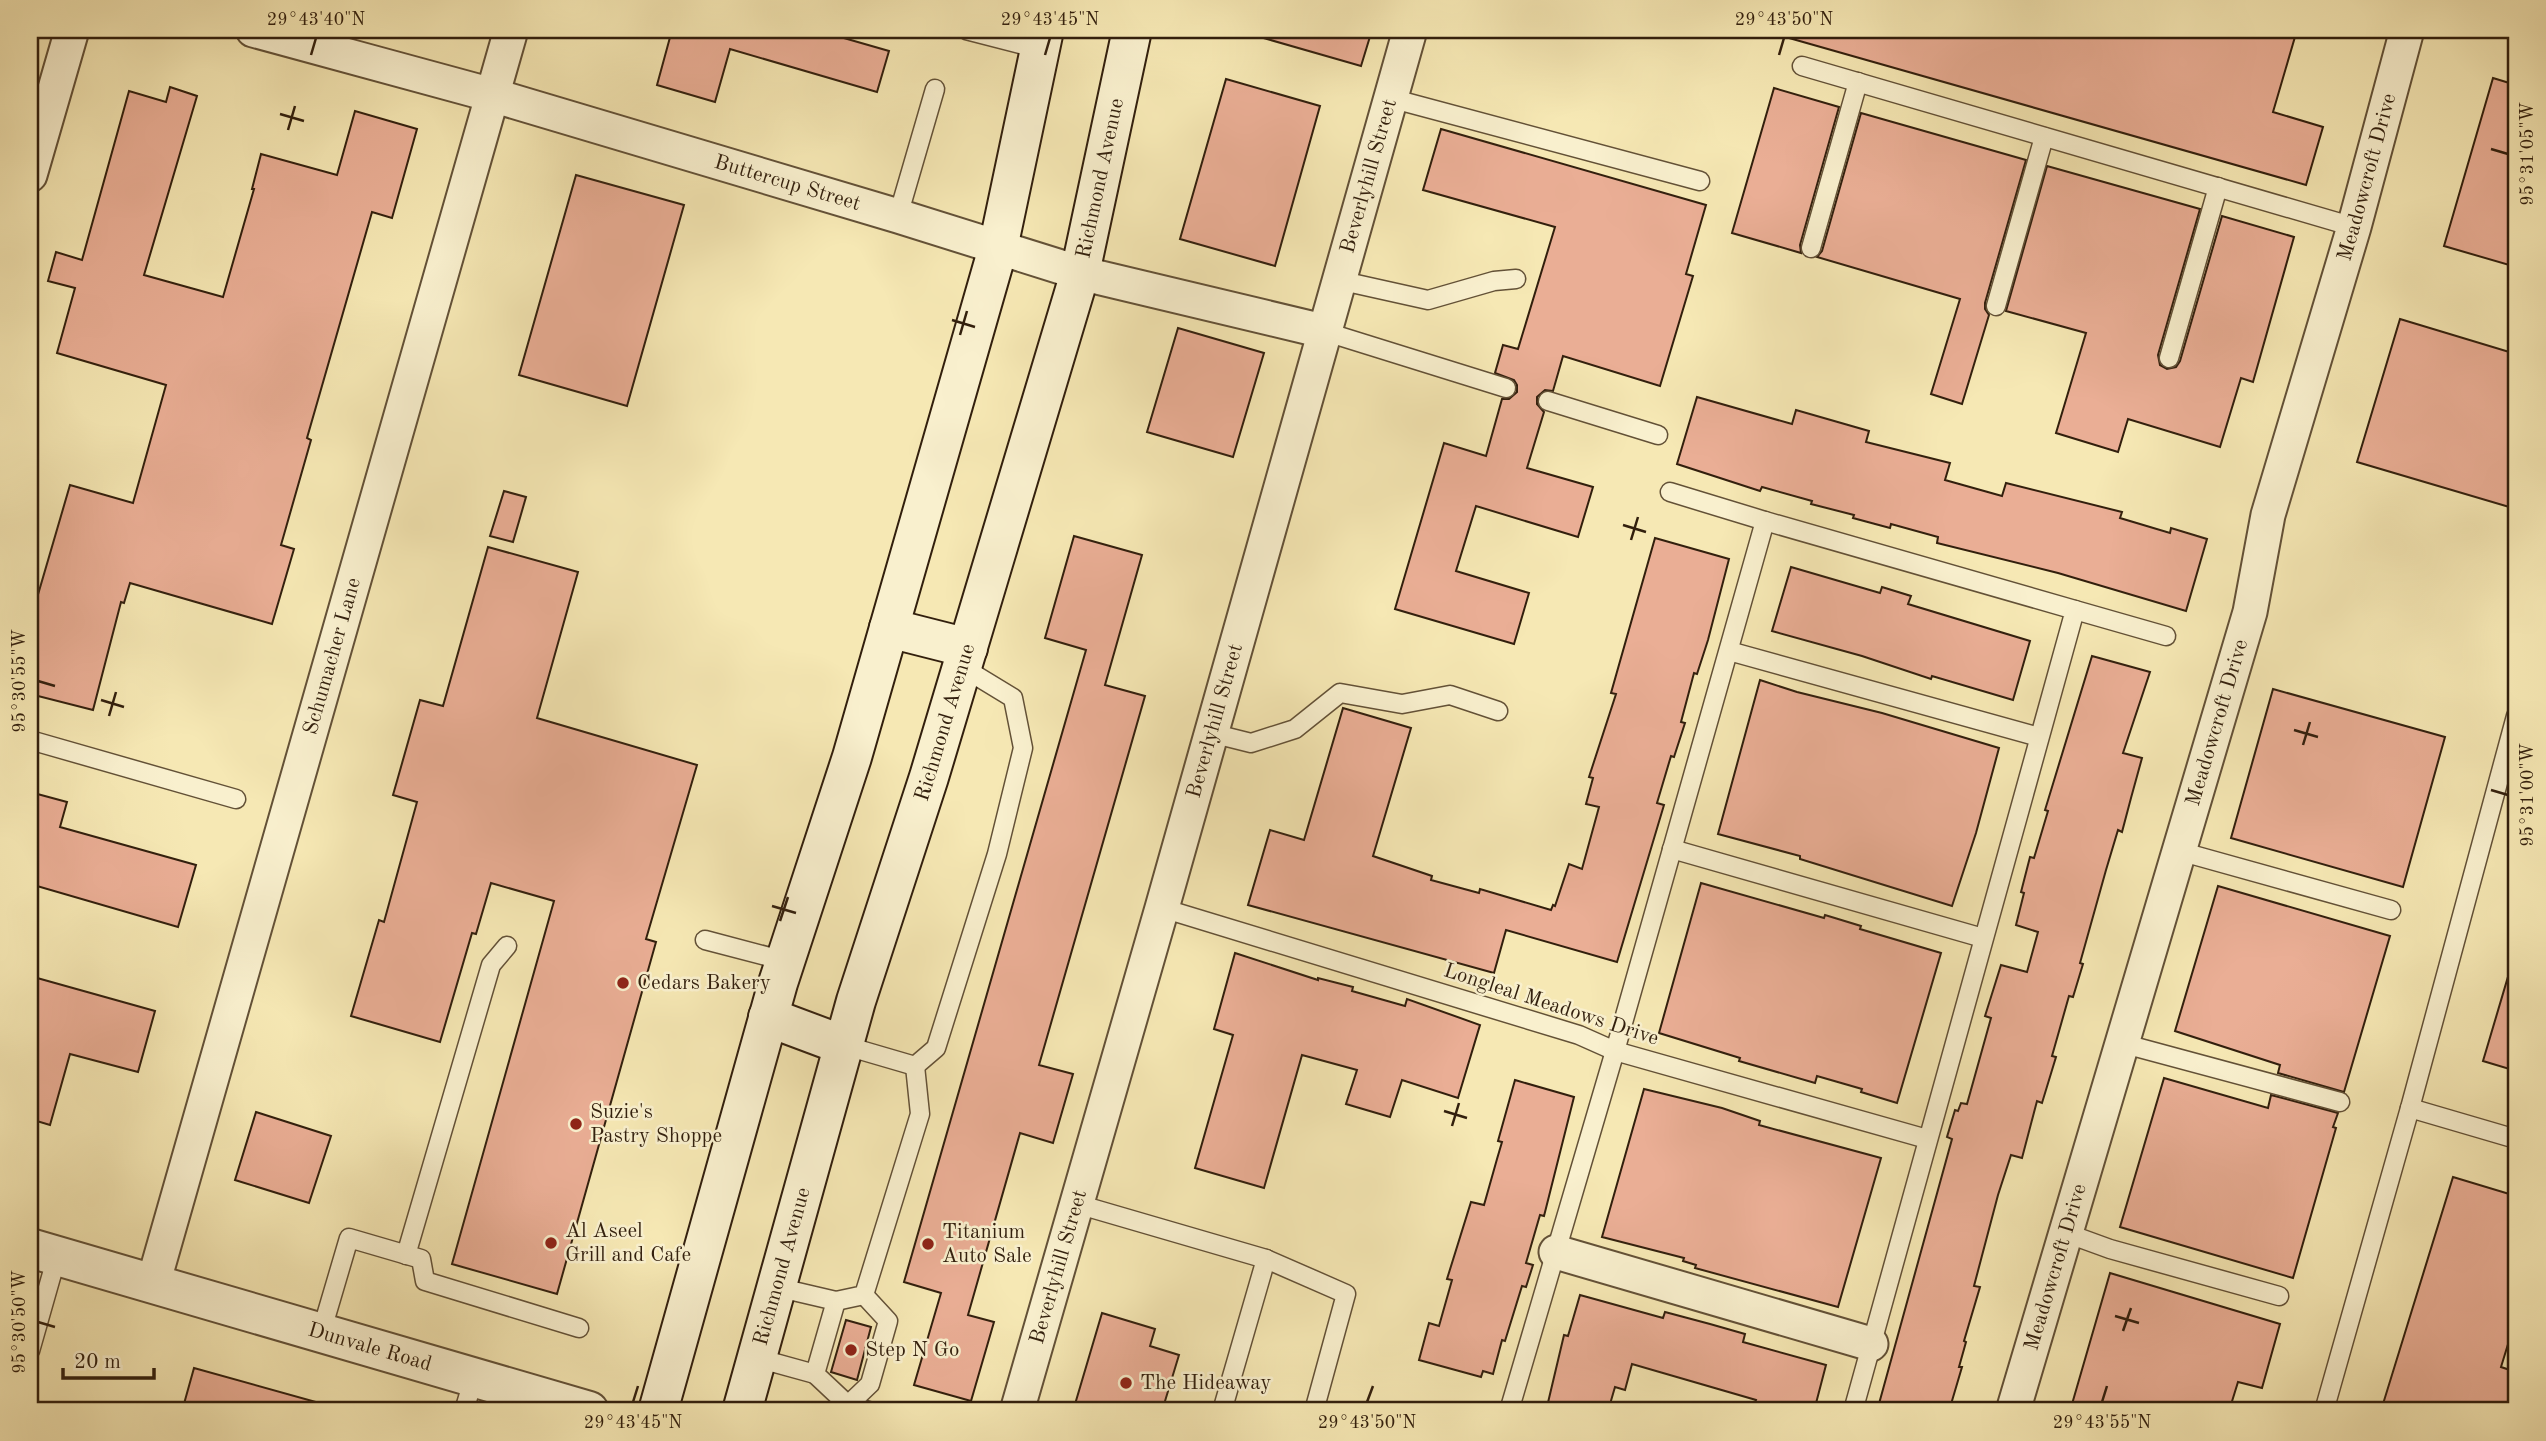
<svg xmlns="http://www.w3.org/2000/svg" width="2546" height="1441" font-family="'Old Standard TT',serif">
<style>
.building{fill:#eaae95;stroke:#321f0d;stroke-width:2}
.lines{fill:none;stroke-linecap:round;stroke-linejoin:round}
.service-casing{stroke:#635137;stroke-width:21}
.minor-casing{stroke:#635137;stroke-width:37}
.tertiary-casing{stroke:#635137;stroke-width:42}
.secondary-casing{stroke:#321f0d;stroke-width:42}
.service{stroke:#f9f0ce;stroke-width:18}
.minor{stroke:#f9f0ce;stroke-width:33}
.tertiary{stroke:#f9f0ce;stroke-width:38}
.secondary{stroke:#f9f0ce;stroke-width:38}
.ticks{fill:none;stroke:#321f0d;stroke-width:2.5}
.poi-dot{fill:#8f2418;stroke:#f9f0ce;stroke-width:2.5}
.labels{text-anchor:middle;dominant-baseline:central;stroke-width:5;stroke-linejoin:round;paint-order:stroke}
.street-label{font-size:21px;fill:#321f0d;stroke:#f9f0ce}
.poi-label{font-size:21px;fill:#321f0d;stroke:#f9f0ce;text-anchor:start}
.neatline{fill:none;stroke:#321f0d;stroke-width:2.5}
.ticks-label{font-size:18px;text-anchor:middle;fill:#321f0d}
</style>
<rect width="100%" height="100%" fill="#f6e8b4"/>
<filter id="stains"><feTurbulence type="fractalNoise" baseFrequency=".00286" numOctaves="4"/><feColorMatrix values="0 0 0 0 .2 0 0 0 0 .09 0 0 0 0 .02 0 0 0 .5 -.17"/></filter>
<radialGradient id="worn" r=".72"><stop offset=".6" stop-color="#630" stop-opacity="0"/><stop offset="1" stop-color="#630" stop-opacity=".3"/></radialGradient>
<g class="building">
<polygon points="672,30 816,30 889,51 877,92 730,49 715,102 657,85"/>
<polygon points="1261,30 1372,30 1361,66 1260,37"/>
<polygon points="1783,30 2297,30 2273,112 2323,127 2306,185 1782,36"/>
<polygon points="2493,78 2516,85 2516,267 2444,246"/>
<polygon points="1226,79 1320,106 1275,266 1180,239"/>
<polygon points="170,87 197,96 144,275 223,297 254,189 252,189 261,154 337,175 355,111 417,129 392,218 372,212 307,438 311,440 281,545 294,549 272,624 130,583 124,603 121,602 93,710 30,694 30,622 70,485 133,503 166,385 57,353 75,288 48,281 56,252 82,260 129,91 166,102"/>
<polygon points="1774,88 1839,107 1800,245 1801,253 1732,233"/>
<polygon points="1861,113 2026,160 1985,303 1985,309 1989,315 1962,404 1931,394 1960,299 1817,257 1822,251"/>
<polygon points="1441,129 1706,205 1686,274 1693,276 1660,386 1563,356 1553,391 1545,390 1537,397 1537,404 1544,412 1527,468 1593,487 1578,537 1476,506 1456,571 1529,593 1514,644 1395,609 1444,443 1486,456 1502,399 1509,399 1517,392 1517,385 1514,380 1495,373 1503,345 1518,349 1555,227 1423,190"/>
<polygon points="2047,166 2200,209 2158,355 2160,365 2167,369 2176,367 2180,361 2222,216 2294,237 2253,382 2241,378 2220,447 2128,419 2118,452 2056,433 2086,333 2006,311"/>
<polygon points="576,175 684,205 627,406 519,375"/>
<polygon points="2400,319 2516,354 2516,509 2357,462"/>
<polygon points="1178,328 1264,353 1233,457 1147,432"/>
<polygon points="1697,397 1792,424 1796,410 1869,431 1866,442 1950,463 1945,480 2002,496 2006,483 2122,512 2120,518 2170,533 2171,528 2207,539 2186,611 2058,573 1937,543 1938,537 1891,524 1890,528 1853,518 1854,515 1811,504 1812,501 1762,487 1760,491 1677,464"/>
<polygon points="504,491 526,497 513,542 490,536"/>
<polygon points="1074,536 1142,555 1105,685 1145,696 1039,1065 1073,1074 1053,1143 1020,1133 968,1315 994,1322 971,1401 914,1385 941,1293 904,1282 1086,650 1045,638"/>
<polygon points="1655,538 1729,559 1708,640 1697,674 1694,673 1681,722 1685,723 1674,757 1671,756 1657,803 1664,805 1617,962 1506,930 1494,973 1248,905 1270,830 1304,840 1343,708 1411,728 1373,856 1432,876 1431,880 1479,893 1480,889 1551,910 1553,905 1555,906 1569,864 1582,869 1599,807 1586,804 1593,778 1589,777 1616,694 1611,693"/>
<polygon points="488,547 578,572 537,718 697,765 646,939 656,942 557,1294 452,1264 554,901 491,883 476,934 472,933 440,1042 351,1016 379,920 384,922 417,802 393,795 420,700 443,706"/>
<polygon points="1791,567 1880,593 1882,587 1911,596 1908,604 2030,641 2013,700 1932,676 1931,679 1862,656 1772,631"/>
<polygon points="2092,656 2150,672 2123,753 2142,758 2131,798 2122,832 2118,830 2106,870 2080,963 2083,964 2073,997 2069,996 2052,1056 2056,1057 2042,1103 2037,1101 2022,1158 2011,1155 1998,1195 1974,1286 1980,1287 1964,1341 1966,1342 1959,1367 1962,1367 1949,1411 1877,1411 1952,1139 1947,1137 1955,1110 1958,1111 1961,1103 1967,1104 1991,1018 1985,1016 1996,981 2001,965 2027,972 2038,932 2016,925 2024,893 2021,892 2030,857 2034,858 2048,811 2045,810"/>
<polygon points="1760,680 1797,692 1882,713 1999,748 1976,833 1952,906 1800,859 1800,856 1718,834"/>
<polygon points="2273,689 2445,737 2403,887 2231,838"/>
<polygon points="30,792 67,802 60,827 196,865 178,927 30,884"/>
<polygon points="1701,883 1824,918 1825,915 1861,926 1860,929 1941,953 1897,1103 1861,1092 1862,1089 1817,1076 1815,1083 1739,1061 1740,1058 1659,1033"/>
<polygon points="2218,886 2390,936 2344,1092 2278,1073 2280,1065 2175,1031"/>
<polygon points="1235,953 1318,980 1318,978 1353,987 1352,991 1405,1006 1407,999 1480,1025 1458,1098 1402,1080 1390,1117 1346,1104 1357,1070 1302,1055 1264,1188 1195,1168 1233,1035 1214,1029"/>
<polygon points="2510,970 2516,971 2516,1071 2483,1061"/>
<polygon points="30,976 155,1011 138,1072 70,1054 50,1125 30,1119"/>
<polygon points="2164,1078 2268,1108 2271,1095 2338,1113 2333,1127 2336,1128 2293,1278 2120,1227"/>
<polygon points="1515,1080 1574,1097 1544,1216 1540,1215 1526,1263 1533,1265 1526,1287 1522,1286 1505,1341 1502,1340 1493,1374 1483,1371 1481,1377 1419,1360 1429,1323 1439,1326 1452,1280 1447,1279 1471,1202 1484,1205 1497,1159 1502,1142 1498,1141"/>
<polygon points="1644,1089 1722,1108 1760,1121 1759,1125 1881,1158 1838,1307 1695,1268 1696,1265 1683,1261 1684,1258 1602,1237"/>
<polygon points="256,1112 331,1136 309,1203 235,1180"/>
<polygon points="2453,1177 2516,1196 2516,1318 2501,1367 2516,1372 2516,1411 2406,1411 2383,1404"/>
<polygon points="2110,1273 2280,1324 2262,1388 2238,1382 2229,1411 2070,1411"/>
<polygon points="1580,1295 1663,1318 1665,1312 1710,1324 1745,1334 1743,1342 1826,1365 1814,1411 1752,1411 1756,1400 1632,1364 1625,1390 1615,1387 1608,1411 1546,1411 1564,1335 1568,1336"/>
<polygon points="1102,1313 1155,1329 1150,1346 1179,1355 1162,1411 1073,1411"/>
<polygon points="846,1320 871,1327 857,1380 831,1372"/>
<polygon points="194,1368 323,1404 322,1411 182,1411"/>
</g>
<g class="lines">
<g class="service-casing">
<g id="service">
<polyline points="966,30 1040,49"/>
<polyline points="1802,66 2354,227"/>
<polyline points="1390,98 1700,181"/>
<polyline points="898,216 935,89"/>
<polyline points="1811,248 1858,82"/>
<polyline points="1338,280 1428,300 1494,281 1516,279"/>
<polyline points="1996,306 2044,137"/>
<polyline points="1323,331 1506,388"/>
<polyline points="2169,358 2218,187"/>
<polyline points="1548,401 1658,435"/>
<polyline points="1670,492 1765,521"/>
<polyline points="2075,610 2166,636"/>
<polyline points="1729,651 2039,737"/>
<polyline points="2516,716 2410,1108 2516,1139"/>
<polyline points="1211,733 1251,743 1295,729 1340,693 1402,704 1450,695 1498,711"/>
<polyline points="30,740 236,799"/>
<polyline points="1672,849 1983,938"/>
<polyline points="2179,851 2391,910"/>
<polyline points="1162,908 1579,1035 1615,1051 1927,1139"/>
<polyline points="705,940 785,961"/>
<polyline points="2121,1043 2340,1102"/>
<polyline points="843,1045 915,1066 936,1048 997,854 1023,748 1013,698 962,667"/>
<polyline points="1077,1204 1266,1259 1222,1411"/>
<polyline points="2066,1233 2110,1249 2279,1296"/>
<polyline points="406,1255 491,965 507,946"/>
<polyline points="1266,1259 1346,1294 1314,1411"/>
<polyline points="776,1287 836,1301 864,1295 920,1114 915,1066"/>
<polyline points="836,1301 815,1374 848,1405 870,1384 888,1321 864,1295"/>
<polyline points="321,1333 349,1238 421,1259 425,1281 579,1328"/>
<polyline points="30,1351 57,1256"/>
<polyline points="757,1358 815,1374"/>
<polyline points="464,1411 474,1377"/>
<polyline points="846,1411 848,1405 869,1411"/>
<polyline points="1509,1411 1615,1051 1765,521 2075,610 1853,1411"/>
<polyline points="2324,1411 2410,1108"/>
</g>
</g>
<g class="minor-casing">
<g id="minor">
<path id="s1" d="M 253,30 L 492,95 L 898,216 L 1080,273 L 1323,331"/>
<polyline points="30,175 72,30"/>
<polyline points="1556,1252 1871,1344"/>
<path id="s2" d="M 153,1284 L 511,30"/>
<path id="s3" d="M 1017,1411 L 1162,908 L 1410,30"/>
<path id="s4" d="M 2013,1411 L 2250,612 L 2268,515 L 2354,227 L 2407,30"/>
</g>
</g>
<g class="tertiary-casing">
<g id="tertiary">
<path id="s5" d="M 30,1248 L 589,1411"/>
</g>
</g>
<g class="secondary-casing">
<g id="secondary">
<polyline points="889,628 968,648"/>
<polyline points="768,1017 843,1045"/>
<polyline points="658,1411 778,983 852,757 998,248 1044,30"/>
<path id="s6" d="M 742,1411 L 856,1001 L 929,777 L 1080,273 L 1132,30"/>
</g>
</g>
<use href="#service" class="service"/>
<use href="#minor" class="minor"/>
<use href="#tertiary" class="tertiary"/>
<use href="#secondary" class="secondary"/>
</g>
<path class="ticks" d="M 311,55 L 316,38M 1045,55 L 1050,38M 1779,55 L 1784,38M 280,114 L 304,121M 288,130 L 295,106M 2491,149 L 2508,154M 952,320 L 975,327M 960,335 L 967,311M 1623,525 L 1646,532M 1631,540 L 1638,517M 38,681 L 55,686M 101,700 L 124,707M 109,716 L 116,692M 2294,730 L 2318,737M 2303,745 L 2310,722M 2491,790 L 2508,795M 772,906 L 796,913M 780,921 L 788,897M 1444,1111 L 1467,1118M 1452,1126 L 1459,1103M 2115,1316 L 2139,1323M 38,1322 L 55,1327M 2123,1331 L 2131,1308M 633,1402 L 638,1386M 1367,1402 L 1373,1386M 2102,1402 L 2107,1386"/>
<g class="poi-dot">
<circle cx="623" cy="983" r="7"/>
<circle cx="576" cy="1124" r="7"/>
<circle cx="551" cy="1243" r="7"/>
<circle cx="928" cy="1244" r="7"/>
<circle cx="851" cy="1350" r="7"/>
<circle cx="1126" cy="1383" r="7"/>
</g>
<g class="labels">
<g class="street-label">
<text stroke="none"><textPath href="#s3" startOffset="1284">Beverlyhill Street</textPath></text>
<text stroke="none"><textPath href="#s4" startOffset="1284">Meadowcroft Drive</textPath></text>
<text stroke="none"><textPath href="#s6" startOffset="1284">Richmond Avenue</textPath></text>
<text stroke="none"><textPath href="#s1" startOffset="556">Buttercup Street</textPath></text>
<text stroke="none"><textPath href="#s2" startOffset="653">Schumacher Lane</textPath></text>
<text stroke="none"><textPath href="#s3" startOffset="718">Beverlyhill Street</textPath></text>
<text stroke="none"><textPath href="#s4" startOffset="718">Meadowcroft Drive</textPath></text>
<text stroke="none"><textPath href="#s6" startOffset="718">Richmond Avenue</textPath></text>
<text transform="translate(1551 1005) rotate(18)">Longleal Meadows Drive</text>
<text stroke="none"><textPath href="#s6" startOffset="150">Richmond Avenue</textPath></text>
<text stroke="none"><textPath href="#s3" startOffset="150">Beverlyhill Street</textPath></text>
<text stroke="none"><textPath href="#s4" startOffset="150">Meadowcroft Drive</textPath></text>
<text stroke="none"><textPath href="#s5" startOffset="354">Dunvale Road</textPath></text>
</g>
<g class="poi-label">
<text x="637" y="983">Cedars Bakery</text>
<text x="590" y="1112">Suzie's<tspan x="590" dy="24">Pastry Shoppe</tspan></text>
<text x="565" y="1231">Al Aseel<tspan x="565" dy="24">Grill and Cafe</tspan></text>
<text x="942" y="1232">Titanium<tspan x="942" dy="24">Auto Sale</tspan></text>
<text x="865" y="1350">Step N Go</text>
<text x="1140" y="1383">The Hideaway</text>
</g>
</g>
<rect width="2546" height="1441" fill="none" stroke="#f6e8b4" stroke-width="77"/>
<path d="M63 1368v10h91v-10" fill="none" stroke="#321f0d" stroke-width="3.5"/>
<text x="74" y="1368" font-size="21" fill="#321f0d" stroke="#f9f0ce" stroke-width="5" paint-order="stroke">20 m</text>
<rect x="38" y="38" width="2470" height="1364" class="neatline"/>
<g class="ticks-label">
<text x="316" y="25">29°43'40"N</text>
<text x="1050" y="25">29°43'45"N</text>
<text x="1784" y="25">29°43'50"N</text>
<text transform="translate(2527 154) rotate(-90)" y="6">95°31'05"W</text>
<text transform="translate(19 681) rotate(-90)" y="6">95°30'55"W</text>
<text transform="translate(2527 795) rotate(-90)" y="6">95°31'00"W</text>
<text transform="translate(19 1322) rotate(-90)" y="6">95°30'50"W</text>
<text x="633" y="1428">29°43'45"N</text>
<text x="1367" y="1428">29°43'50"N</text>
<text x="2102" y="1428">29°43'55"N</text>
</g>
<rect width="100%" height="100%" filter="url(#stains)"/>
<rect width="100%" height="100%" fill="url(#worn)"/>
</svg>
